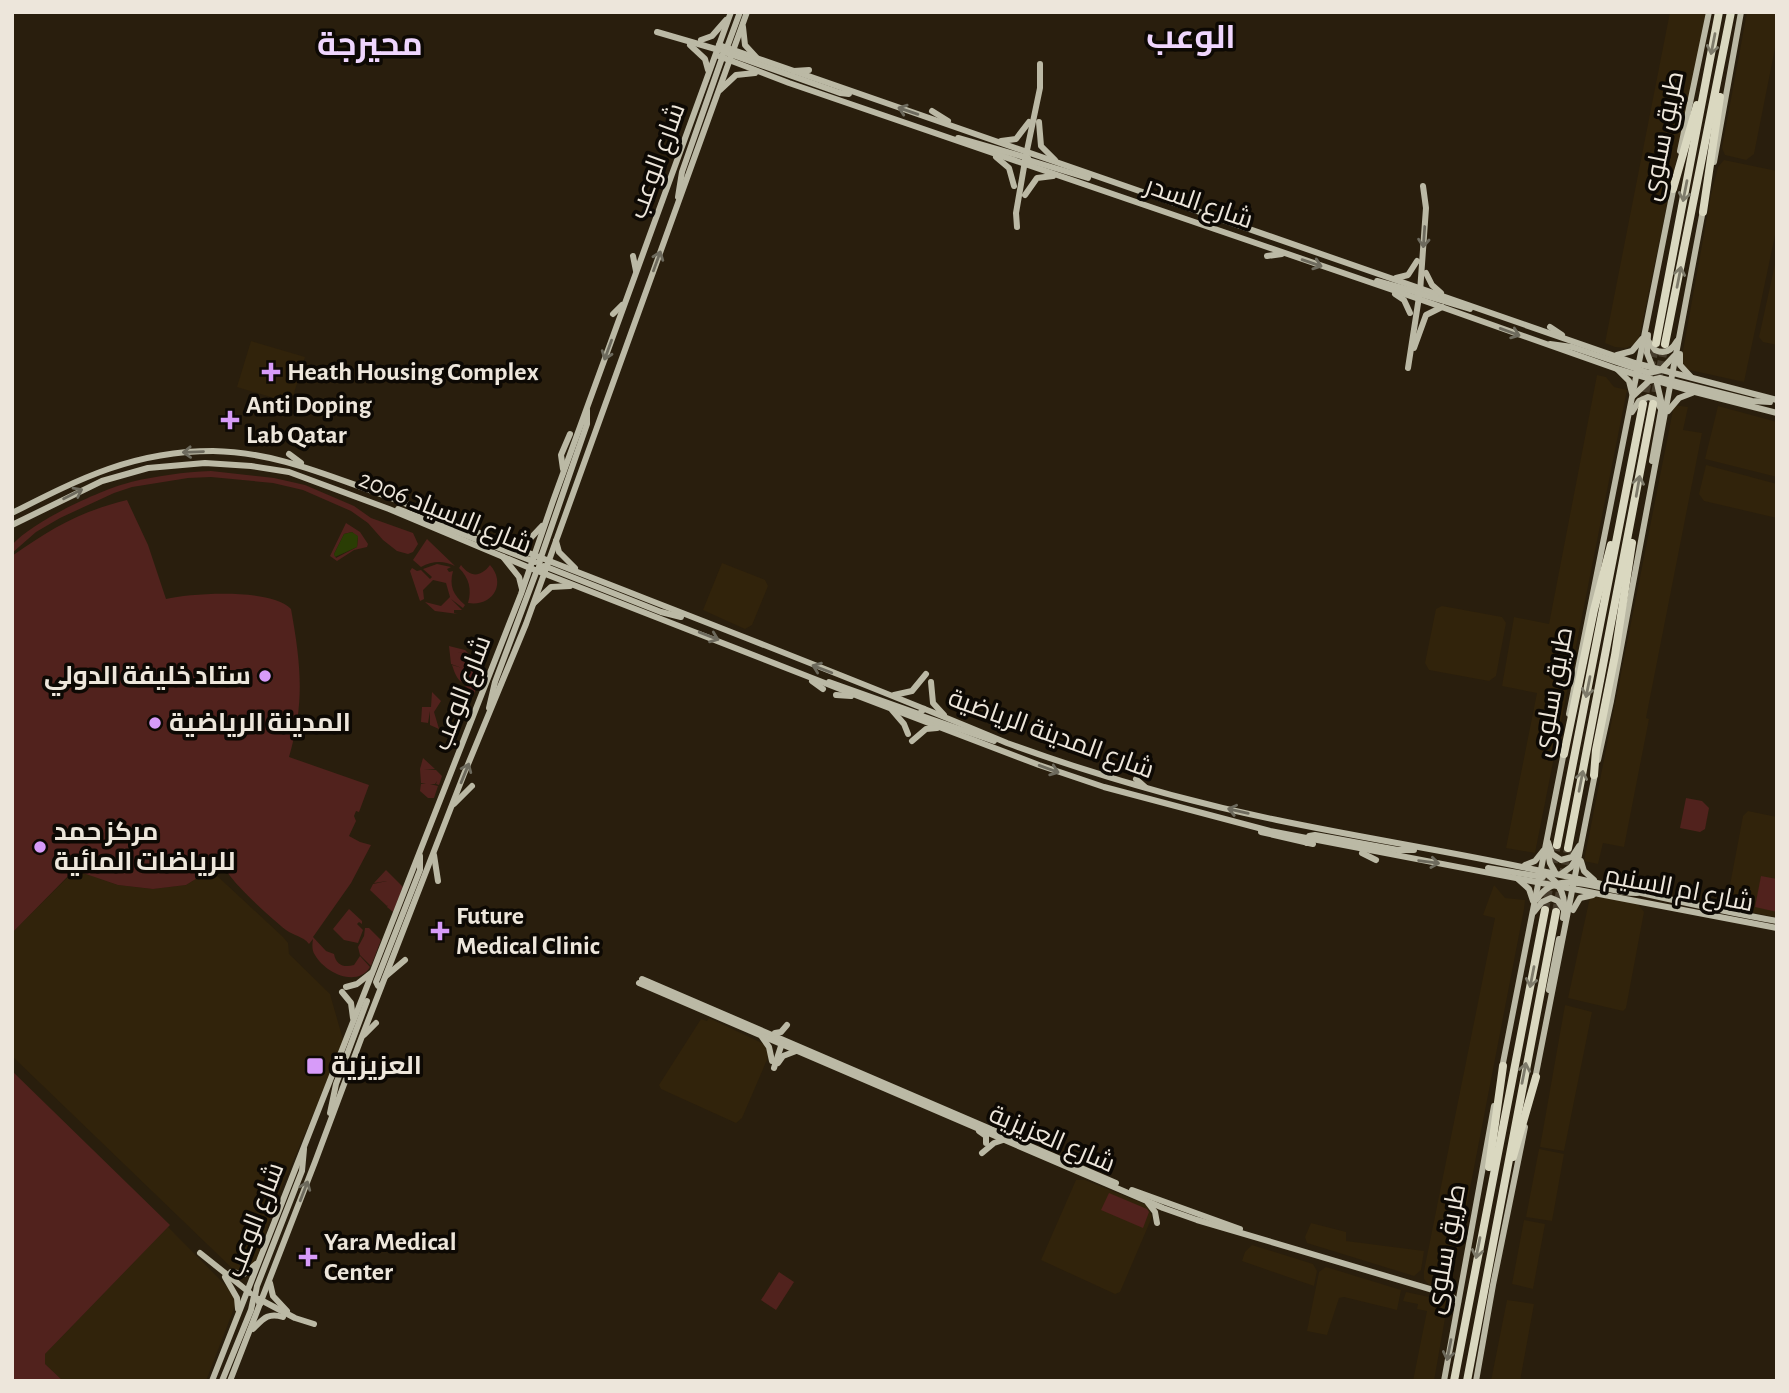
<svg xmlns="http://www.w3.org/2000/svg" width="1789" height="1393" font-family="'Alegreya Sans',Cairo,sans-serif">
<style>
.built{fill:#31230b}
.green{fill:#51221d;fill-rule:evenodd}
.water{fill:#2a3d04}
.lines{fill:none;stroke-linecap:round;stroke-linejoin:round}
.highway-tunnel{stroke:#463c2c;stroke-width:8;stroke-dasharray:8 4;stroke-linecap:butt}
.major{stroke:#bbb9a5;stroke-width:6}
.highway{stroke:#dad8c0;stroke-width:8}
.oneway{stroke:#7e7b6b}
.oneway2{stroke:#6d6a5d}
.poi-dot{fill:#d79bf9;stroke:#0d0904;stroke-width:2.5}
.labels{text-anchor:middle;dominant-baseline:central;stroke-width:7;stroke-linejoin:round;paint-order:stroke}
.street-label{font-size:26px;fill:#ede6db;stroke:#0d0904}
.poi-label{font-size:26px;font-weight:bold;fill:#ede6db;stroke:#0d0904;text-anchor:start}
.district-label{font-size:33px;font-weight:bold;fill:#efd6fe;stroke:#0d0904}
</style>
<rect width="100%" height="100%" fill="#291e0d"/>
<g class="built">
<polygon points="1670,12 1707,12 1639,339 1635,344 1626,348 1615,347 1605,343"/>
<polygon points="1747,12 1777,12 1777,38 1754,154 1746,160 1725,155 1722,148"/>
<polygon points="1724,160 1777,171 1777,226 1744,382 1685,369 1681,362 1711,195 1718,167"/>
<polygon points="1777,255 1777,345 1763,342 1759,337"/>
<polygon points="251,341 305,357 291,403 237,387"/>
<polygon points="1597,375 1606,377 1614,387 1627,390 1535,853 1506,848 1537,693 1502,686 1514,617 1549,624"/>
<polygon points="1674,405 1688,407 1683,430 1702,433 1646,718 1649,719 1624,847 1603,843 1598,864 1584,861"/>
<polygon points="1718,406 1777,422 1777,477 1705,459"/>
<polygon points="1706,465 1777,484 1777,518 1704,501 1699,494"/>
<polygon points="722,563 765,580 768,586 752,625 745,629 703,610"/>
<polygon points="1442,606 1502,617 1506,623 1496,676 1489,681 1429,670 1425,663 1436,609"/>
<polygon points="1748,811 1777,817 1775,917 1731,908 1727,901 1743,816"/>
<polygon points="75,870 118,885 153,889 186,885 207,872 213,872 283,937 288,943 289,954 330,994 344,1043 275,1203 257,1262 247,1273 236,1272 12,1056 12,933"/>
<polygon points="1494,885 1505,898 1525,900 1524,909 1450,1292 1428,1284 1424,1279 1424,1271 1495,918 1483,915"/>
<polygon points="1592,896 1637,903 1644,912 1626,1008 1623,1011 1568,998 1590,897"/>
<polygon points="1565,1005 1592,1012 1564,1151 1540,1147"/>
<polygon points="709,1018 764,1044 769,1055 742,1118 736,1123 661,1089 659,1085 701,1019 707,1021"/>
<polygon points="1539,1149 1564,1154 1552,1221 1526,1217"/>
<polygon points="1076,1180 1085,1180 1147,1205 1152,1217 1120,1292 1115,1294 1041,1260"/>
<polygon points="1524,1220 1545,1224 1533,1289 1512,1284"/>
<polygon points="1311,1223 1346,1232 1346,1241 1424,1251 1421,1270 1414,1276 1307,1243 1305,1237"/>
<polygon points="168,1227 238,1298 206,1381 63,1381 45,1364 45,1354"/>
<polygon points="1252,1245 1313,1264 1317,1271 1314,1286 1242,1261 1245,1252"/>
<polygon points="1326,1267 1401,1290 1397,1310 1344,1297 1339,1298 1327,1335 1307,1331 1319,1272"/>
<polygon points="1406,1292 1448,1301 1434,1381 1413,1381 1427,1311 1417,1309 1418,1304 1403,1301"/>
<polygon points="1507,1300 1534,1304 1520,1381 1491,1381"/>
</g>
<g class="green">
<path d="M 211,471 L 274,478 L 305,485 L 354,506 L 371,518 L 413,533 L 418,544 L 413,552 L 408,554 L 397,551 L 383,540 L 368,523 L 351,511 L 303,490 L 273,483 L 211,477 L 188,478 L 132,487 L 114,493 L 60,518 L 36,532 L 12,553 L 12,545 C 33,521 100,490 131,482 C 156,476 184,472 211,471 Z"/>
<path d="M 127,500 L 148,545 L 166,599 C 193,593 270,588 291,609 C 301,665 305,702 289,757 L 369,785 L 359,812 L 356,811 L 354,816 L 356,821 L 349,836 L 360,842 L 371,845 L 351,883 L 313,937 L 326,951 L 334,954 C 336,965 344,968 354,965 L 360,956 L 370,967 C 357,988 325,973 315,955 C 312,951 312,945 313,939 L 309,944 C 303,936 294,936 286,930 C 270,917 229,881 222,863 L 217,870 L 207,872 L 186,885 L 153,889 L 118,885 L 74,870 L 12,933 L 12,556 C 52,528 79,512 127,500 Z"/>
<path d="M 346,523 L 360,532 L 368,544 L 367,547 L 354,550 L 337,561 L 330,556 ZM 352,532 L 358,538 L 357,547 L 336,558 L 334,554 L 344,534 Z"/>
<path d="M 427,539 L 430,542 L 455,566 C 443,560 432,561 421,567 L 413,560 Z"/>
<path d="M 437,564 L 451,567 L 447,569 L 449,572 L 453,571 C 449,586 453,595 465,605 L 463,608 L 451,599 L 462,610 L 454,610 L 454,613 L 458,614 L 435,611 L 425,602 L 441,606 L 450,597 L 446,583 L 433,580 L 423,590 L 424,599 L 420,601 L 410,571 L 412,568 L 417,571 L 421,570 L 430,579 L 432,577 L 423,569 Z"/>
<path d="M 461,565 C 470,577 480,578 490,565 C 507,584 492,607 468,603 C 472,589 469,578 459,568 Z"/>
<path d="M 449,646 L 465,650 L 470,655 L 458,652 L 471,656 L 483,668 L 474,694 L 465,686 L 468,686 L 468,685 C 458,683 455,674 452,665 L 462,668 L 451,664 Z"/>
<polygon points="432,692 441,701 434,712 439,729 430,725 430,711 428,723 421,722 422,707 431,707"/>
<polygon points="423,758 435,769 424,769 436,770 442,776 439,785 436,784 437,781 435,784 430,784 438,786 434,798 428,798 420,791 421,784 426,784 421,783 420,769"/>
<polygon points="1686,798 1702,801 1709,808 1705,829 1700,832 1680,828"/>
<polygon points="386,870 403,887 393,912 387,907 388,905 387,906 370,890 373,884 387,881 374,883"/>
<polygon points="1761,876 1777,879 1777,912 1755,907"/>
<polygon points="349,909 362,921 362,924 359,922 357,924 363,930 358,943 344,940 333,929"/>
<polygon points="365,928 369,928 381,940 371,966 360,955 358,947 364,936"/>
<polygon points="12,1071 170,1225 45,1354 45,1364 63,1381 12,1381"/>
<polygon points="1109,1193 1147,1209 1149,1212 1143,1228 1101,1210"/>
<polygon points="779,1272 794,1282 776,1310 761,1300"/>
</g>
<polygon class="water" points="352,532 358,536 357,547 335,557 334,554 344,534"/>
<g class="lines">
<g class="highway-tunnel">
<polyline points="1643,404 1656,343"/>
<polyline points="1653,404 1665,344"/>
<polyline points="1545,910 1557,845"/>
<polyline points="1556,912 1568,848"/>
</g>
<g class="major">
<polyline points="743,27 745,45 756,57"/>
<polyline points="657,32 719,50"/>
<polyline points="701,40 712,36 726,20"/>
<polyline points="690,45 705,59 708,70"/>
<polyline points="719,45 1635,363 1777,400"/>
<polyline points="726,50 740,12"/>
<polyline points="727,53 840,93 849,94"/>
<polyline points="716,55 789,83 1419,299 1617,369 1695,392 1777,413"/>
<polyline points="794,71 809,70"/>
<polyline points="720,90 736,75 755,73"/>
<polyline points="932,111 948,121"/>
<polyline points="1039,122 1041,146 1055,160"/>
<polyline points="958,138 1028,158"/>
<polyline points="1001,141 1016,139 1029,122"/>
<polyline points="1680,151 1709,12"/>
<polyline points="1026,155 1040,88 1040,64"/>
<polyline points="996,157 1009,168 1014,186"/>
<polyline points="1025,159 1088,178"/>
<polyline points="1714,162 1741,12"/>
<polyline points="1025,195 1037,178 1053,176"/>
<polyline points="678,197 682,172 722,58 724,50 720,45"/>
<polyline points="1017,227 1016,213 1025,161"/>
<polyline points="633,256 636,271"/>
<polyline points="1267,256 1282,254"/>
<polyline points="1426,273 1432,285 1441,293"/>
<polyline points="1396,278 1408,275 1417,261"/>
<polyline points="1377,281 1420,293"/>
<polyline points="1420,292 1426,208 1423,186"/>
<polyline points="1417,293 1470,309"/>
<polyline points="1395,294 1404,300 1410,313"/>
<polyline points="613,314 622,305"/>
<polyline points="1550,327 1562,335"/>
<polyline points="1648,335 1647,353 1653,368"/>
<path d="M 1649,342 L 1655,350 C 1665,355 1672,350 1677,341"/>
<polyline points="1550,344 1572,347 1649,373 1661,370 1674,356"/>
<polyline points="1414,348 1426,315 1442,307"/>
<polyline points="1680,354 1680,365 1691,377"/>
<polyline points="1617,355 1632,351 1642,339"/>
<polyline points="1408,368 1419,297"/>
<polyline points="1618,370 1629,381 1632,393"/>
<polyline points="1633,396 1649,381 1660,378 1752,401 1770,402"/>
<polyline points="1668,411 1679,398 1692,393"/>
<polyline points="1632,412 1639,401 1648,397 1656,400 1661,409"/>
<polyline points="289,454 301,463"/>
<polyline points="1652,461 1662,405 1656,379"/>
<polyline points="563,469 561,455 570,434"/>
<polyline points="398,509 535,562"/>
<path d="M 12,513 C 81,478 134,451 213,451 C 271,452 319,472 372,491 C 419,508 465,527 511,546 C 676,611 843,674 1007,743 C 1095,775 1184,801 1277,820 C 1358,837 1441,850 1522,867 C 1607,884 1691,906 1777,921"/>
<polyline points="12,525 102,481 148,468 205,463 251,466 289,472 389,509 530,568 858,696 1039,765 1104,787 1270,831 1777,928"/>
<polyline points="556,541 559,552 575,568"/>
<polyline points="515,546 526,543 542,526"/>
<polyline points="503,557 519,577 522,589"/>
<polyline points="544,566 661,612 681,617"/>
<polyline points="542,572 539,567 540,560 587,424 587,410"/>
<polyline points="534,603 551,587 570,586"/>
<polyline points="812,681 823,689"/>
<polyline points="829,682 919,714 924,709"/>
<polyline points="931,682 933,703 944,715"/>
<polyline points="836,695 851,696"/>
<polyline points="894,695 912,691 926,674"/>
<polyline points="489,708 495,682 537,570"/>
<polyline points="892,710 904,724 908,734"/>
<polyline points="1569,714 1674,186"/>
<polyline points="922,716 994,741"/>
<polyline points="912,741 926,729 937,728"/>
<polyline points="1598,760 1611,701 1703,210"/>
<polyline points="1136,779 1145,787"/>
<polyline points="454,804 472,786"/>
<polyline points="1261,832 1313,844"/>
<polyline points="1548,842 1552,854 1561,860 1572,857 1579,846"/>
<polyline points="1307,843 1309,836 1315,835 1398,850 1414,850"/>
<polyline points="1547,848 1550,863 1556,874"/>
<polyline points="1362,853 1376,860"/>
<polyline points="434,855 438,881"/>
<polyline points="1581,861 1584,871 1594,880"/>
<polyline points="1525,865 1535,861 1543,851"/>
<polyline points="1488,868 1543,877"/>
<path d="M 1545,873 C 1562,884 1567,899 1563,918"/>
<polyline points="1561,874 1571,867 1577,858"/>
<polyline points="1518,879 1529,889 1533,901"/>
<path d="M 1537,899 C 1559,865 1605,894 1637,893"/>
<polyline points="1573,910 1580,898 1593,895"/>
<polyline points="1534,912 1542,902 1551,898 1558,901 1564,910"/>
<polyline points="386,976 405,960"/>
<polyline points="642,979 1116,1183"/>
<polyline points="639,983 1163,1208 1197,1220 1450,1295 1458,1302"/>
<polyline points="381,986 378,986 376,982 420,870 420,856"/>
<polyline points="346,987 357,984 371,973"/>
<polyline points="1549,990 1559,939"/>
<polyline points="342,992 351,1003 353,1018"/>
<polyline points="775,1033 781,1032 787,1025"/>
<polyline points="364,1035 376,1023"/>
<polyline points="762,1037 769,1047 772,1061"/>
<polyline points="778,1063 783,1056 796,1051"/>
<polyline points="774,1068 782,1043"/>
<polyline points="1502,1068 1564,752"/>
<polyline points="1535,1079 1595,774"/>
<polyline points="330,1113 336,1084 367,1001"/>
<polyline points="979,1131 986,1136 986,1143"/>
<polyline points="982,1153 994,1143 1003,1140"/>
<polyline points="1132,1190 1240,1229"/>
<polyline points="1148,1203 1155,1212 1157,1223"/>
<polyline points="200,1253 250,1293"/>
<polyline points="231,1272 244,1274 256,1264"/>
<polyline points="225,1277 237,1298 238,1309"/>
<polyline points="270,1283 273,1296 287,1311"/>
<polyline points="259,1299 295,1318 314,1324"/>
<polyline points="260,1304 255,1296 257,1286 302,1171 304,1149"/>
<path d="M 253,1329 C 263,1319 268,1312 283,1317"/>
<polyline points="212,1381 521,594 553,501 731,12"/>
<polyline points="222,1381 251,1310 254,1296"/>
<polyline points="230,1381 315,1162 361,1039 464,774 526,624 747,12"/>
<polyline points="1444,1381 1494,1106"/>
<polyline points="1476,1381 1493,1285 1525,1127"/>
</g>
<g class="highway">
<polyline points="1673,189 1697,105"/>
<polyline points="1703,212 1720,97"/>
<polyline points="1656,343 1719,12"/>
<polyline points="1665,344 1731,12"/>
<polyline points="1564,754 1594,610 1611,545"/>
<polyline points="1594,775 1596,750 1615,655 1632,543"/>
<polyline points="1557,845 1643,404"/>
<polyline points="1568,848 1653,404"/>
<polyline points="1513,1157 1536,1077"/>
<polyline points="1489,1167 1503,1066"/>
<polyline points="1454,1381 1545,910"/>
<polyline points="1467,1381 1556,912"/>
</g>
</g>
<defs><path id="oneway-shaft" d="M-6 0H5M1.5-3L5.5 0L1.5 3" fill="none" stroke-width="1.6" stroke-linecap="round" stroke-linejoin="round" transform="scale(1.75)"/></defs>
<g class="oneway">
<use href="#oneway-shaft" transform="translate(1713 44) rotate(101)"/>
<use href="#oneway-shaft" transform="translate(1685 191) rotate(101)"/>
<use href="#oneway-shaft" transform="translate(1679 277) rotate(-79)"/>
<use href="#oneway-shaft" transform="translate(1638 486) rotate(-80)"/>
<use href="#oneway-shaft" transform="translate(1588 687) rotate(101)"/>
<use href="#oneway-shaft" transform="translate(1581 781) rotate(-79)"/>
<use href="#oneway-shaft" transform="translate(1532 977) rotate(101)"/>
<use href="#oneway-shaft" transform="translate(1524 1073) rotate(-79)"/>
<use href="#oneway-shaft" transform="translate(1478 1248) rotate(101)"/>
</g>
<g class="oneway2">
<use href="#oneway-shaft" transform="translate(908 111) rotate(-161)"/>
<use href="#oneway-shaft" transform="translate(1424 237) rotate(94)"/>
<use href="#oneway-shaft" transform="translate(657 261) rotate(-70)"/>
<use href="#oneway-shaft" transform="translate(1312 263) rotate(19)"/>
<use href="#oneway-shaft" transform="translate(1510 332) rotate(20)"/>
<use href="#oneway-shaft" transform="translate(608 350) rotate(110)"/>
<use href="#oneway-shaft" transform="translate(193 452) rotate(178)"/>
<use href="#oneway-shaft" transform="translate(73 494) rotate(-27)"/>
<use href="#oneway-shaft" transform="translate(709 636) rotate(21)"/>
<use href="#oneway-shaft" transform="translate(822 669) rotate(-159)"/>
<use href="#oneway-shaft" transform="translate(1049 769) rotate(20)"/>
<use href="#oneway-shaft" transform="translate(465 773) rotate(-68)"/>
<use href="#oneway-shaft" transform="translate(1238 811) rotate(-167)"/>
<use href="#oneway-shaft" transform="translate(1429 862) rotate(8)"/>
<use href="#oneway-shaft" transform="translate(304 1191) rotate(-69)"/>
<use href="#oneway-shaft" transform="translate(1449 1350) rotate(101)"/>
</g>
<g class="poi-dot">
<path d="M267.5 361.5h7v7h7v7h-7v7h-7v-7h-7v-7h7z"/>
<path d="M226.5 409.5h7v7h7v7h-7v7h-7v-7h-7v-7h7z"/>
<circle cx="265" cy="676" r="7"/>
<circle cx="155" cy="723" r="7"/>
<circle cx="40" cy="847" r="7"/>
<path d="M436.5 920.5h7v7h7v7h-7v7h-7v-7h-7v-7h7z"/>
<rect x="306" y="1057" width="18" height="18" rx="3.5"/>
<path d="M304.5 1246.5h7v7h7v7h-7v7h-7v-7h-7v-7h7z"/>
</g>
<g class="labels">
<g class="street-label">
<text transform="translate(1663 136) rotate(-79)">طريق سلوى</text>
<text transform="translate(657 161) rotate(-70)">شارع الوعب</text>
<text transform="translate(1199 203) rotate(19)">شارع السدر</text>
<text transform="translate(445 512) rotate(22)">شارع الاسياد 2006</text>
<text transform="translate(1553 692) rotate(-80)">طريق سلوى</text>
<text transform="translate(462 693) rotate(-69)">شارع الوعب</text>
<text transform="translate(1051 734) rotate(20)">شارع المدينة الرياضية</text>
<text transform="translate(1679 889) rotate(11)">شارع ام السنيم</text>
<text transform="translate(1052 1139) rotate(23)">شارع العزيزية</text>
<text transform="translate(255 1220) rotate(-69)">شارع الوعب</text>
<text transform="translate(1446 1249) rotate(-80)">طريق سلوى</text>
</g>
<g class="poi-label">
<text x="287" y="372">Heath Housing Complex</text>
<text x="246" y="405">Anti Doping<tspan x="246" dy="30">Lab Qatar</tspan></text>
<text x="251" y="676" text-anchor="end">ستاد خليفة الدولي</text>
<text x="169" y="723">المدينة الرياضية</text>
<text x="54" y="832">مركز حمد<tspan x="54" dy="30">للرياضات المائية</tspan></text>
<text x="456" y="916">Future<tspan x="456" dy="30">Medical Clinic</tspan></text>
<text x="331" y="1066">العزيزية</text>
<text x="324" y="1242">Yara Medical<tspan x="324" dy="30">Center</tspan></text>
</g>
<g class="district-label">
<text x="1191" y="38">الوعب</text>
<text x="370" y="45">محيرجة</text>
</g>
</g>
<rect width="1789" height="1393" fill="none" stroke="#ede6db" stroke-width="28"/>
</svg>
